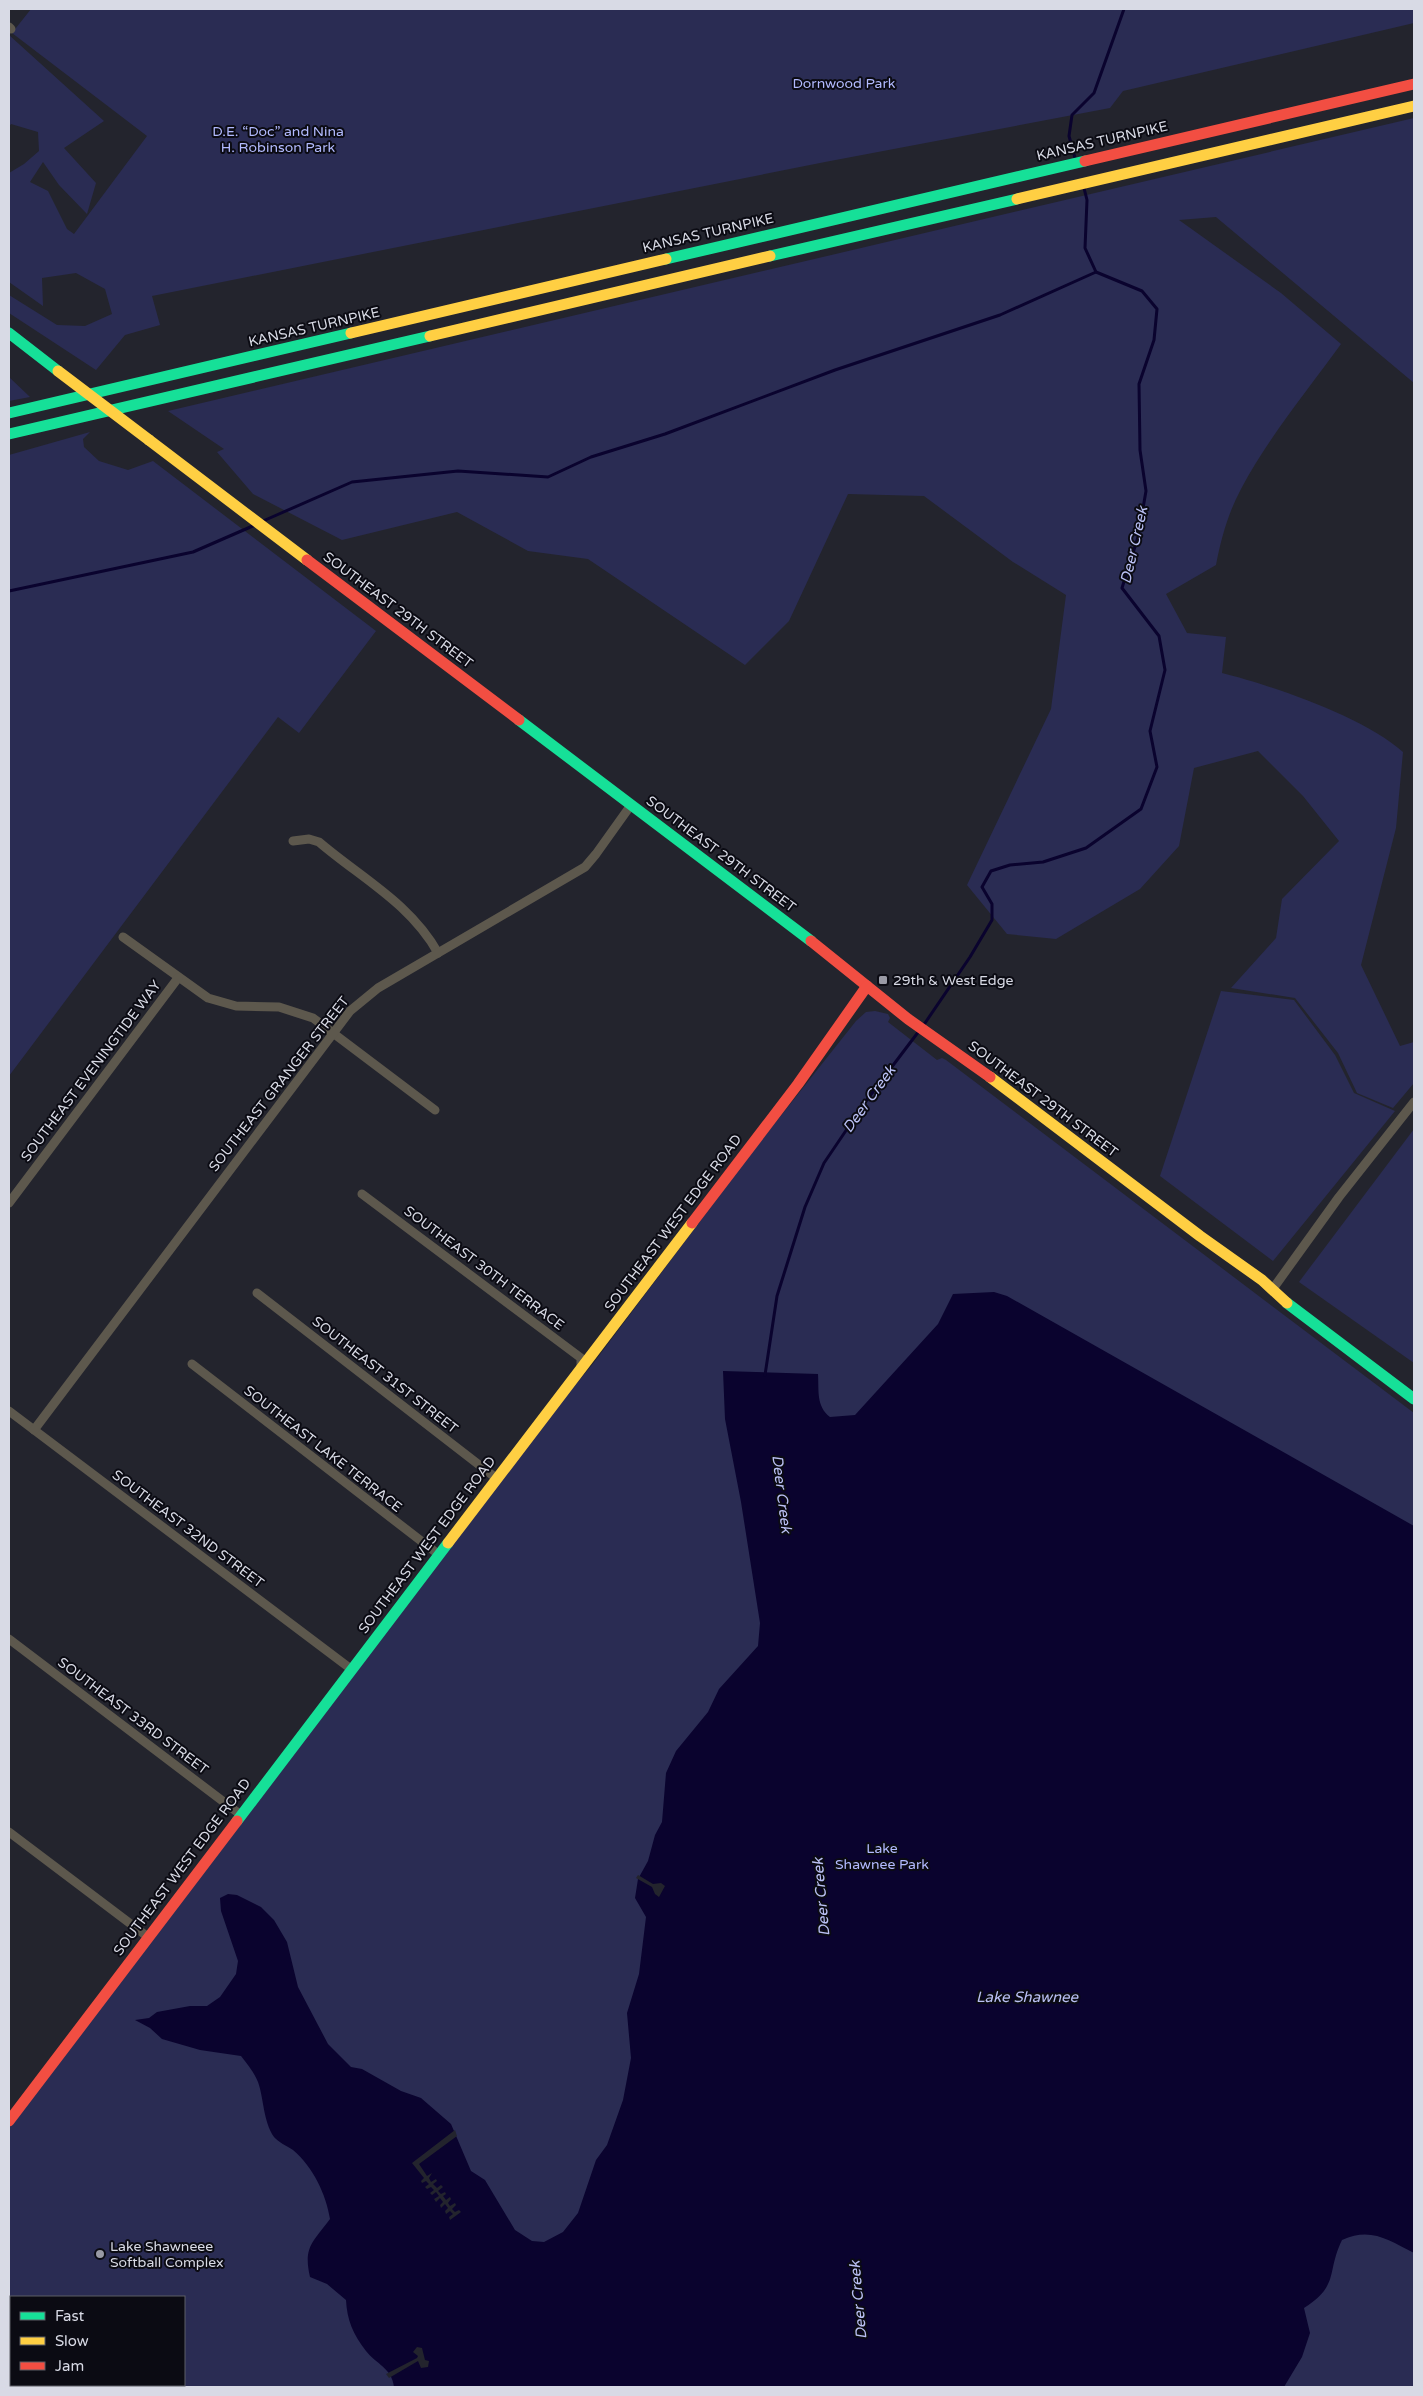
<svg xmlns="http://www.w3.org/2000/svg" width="1423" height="2396" font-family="'Varela Round',sans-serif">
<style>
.green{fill:#2a2c53;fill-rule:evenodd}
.water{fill:#0a032e}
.pier{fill:#23242d}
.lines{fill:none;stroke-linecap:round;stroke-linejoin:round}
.stream{stroke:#0a032e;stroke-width:3}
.street{stroke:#5d584d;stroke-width:9}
.fast{stroke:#16e098;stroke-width:11}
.slow{stroke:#ffcf43;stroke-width:11}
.jam{stroke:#f24e42;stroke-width:11}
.slow-bridge{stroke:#ffcf43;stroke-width:11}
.poi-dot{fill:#999aa5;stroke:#0b0b13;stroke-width:2}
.labels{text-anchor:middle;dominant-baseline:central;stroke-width:4;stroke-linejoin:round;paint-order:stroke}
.park-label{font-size:14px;fill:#b2bafe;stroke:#0b0b13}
.street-label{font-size:14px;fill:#d8dae5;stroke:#0b0b13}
.poi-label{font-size:14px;fill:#d8dae5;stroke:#0b0b13;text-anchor:start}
.water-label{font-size:15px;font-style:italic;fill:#bac0f4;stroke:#0b0b13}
</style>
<rect width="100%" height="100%" fill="#23242d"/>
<g class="green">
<polygon points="31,9 1414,9 1414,23 1123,91 1110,108 825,162 152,296 160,325 125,335 96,370 9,313 9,295 57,325 85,326 112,314 105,289 76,273 42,278 43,306 9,282 9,173 24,164 39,151 38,132 11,124 9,127 9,35 104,121 64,148 96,183 87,214 59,185 43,162 30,182 48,191 67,229 74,234 147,136 12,33"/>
<path d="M 1414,118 L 1414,383 L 1216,217 L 1179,220 L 1281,293 L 1341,344 C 1307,391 1268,438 1241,489 C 1228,513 1221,539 1216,565 L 1166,594 L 1187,633 L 1226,637 L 1222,673 C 1274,686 1364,717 1403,752 L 1396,828 L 1361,965 L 1400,1046 L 1414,1042 L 1414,1083 L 1393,1108 L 1357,1093 L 1338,1053 L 1295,998 L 1231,988 L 1276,938 L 1282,899 L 1339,841 L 1303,796 L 1258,751 L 1194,768 L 1179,846 L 1140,889 L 1056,939 L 1007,934 L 967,885 L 1051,709 L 1066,595 L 1013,562 L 924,496 L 848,494 L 789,621 L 745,665 L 588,559 L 528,551 L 457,512 L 342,540 L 253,494 L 217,452 L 224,449 L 168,411 Z"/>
<polygon points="9,377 30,397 9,401"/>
<polygon points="90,432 83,439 84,447 99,461 128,470 153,461 376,631 299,733 278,717 9,1076 9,455"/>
<polygon points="1221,991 1294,1000 1335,1055 1354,1093 1395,1111 1273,1261 1160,1176"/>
<path d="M 875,1011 L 888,1014 L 890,1018 L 888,1022 L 937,1060 L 942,1058 L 946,1060 L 1414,1413 L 1414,2387 L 9,2387 L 9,2128 L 547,1419 L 592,1365 L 756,1147 L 856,1021 L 866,1012 ZM 11,2297 L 184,2297 L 184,2385 L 11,2385 Z"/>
<polygon points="1414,1129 1414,1363 1299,1282"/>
</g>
<path class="water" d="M 994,1292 L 1007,1296 L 1414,1526 L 1414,2253 C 1388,2240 1371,2227 1342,2240 C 1326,2273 1340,2285 1304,2308 L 1310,2333 L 1302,2357 L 1284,2387 L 394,2387 C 392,2368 376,2364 366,2351 C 353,2334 347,2320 346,2300 L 327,2284 L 310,2277 C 303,2247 313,2242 330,2219 C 326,2194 313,2167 293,2150 C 287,2146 278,2142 274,2137 C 263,2121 264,2099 258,2082 C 254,2072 247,2064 241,2056 L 200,2050 L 162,2039 L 150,2028 L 135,2020 L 149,2018 L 157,2012 L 190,2006 L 207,2006 L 220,1997 L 236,1974 L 238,1961 L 221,1911 L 220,1898 L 228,1894 L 237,1895 L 261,1907 L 274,1920 L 287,1942 L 298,1987 L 328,2044 L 351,2067 L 362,2069 L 401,2091 L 421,2098 L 451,2124 L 471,2171 L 485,2180 L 515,2230 L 532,2241 L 544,2242 L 563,2232 L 578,2213 L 596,2160 L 607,2145 L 623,2100 L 631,2058 L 627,2013 L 639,1974 L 646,1917 L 635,1898 L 638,1879 L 648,1861 L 655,1835 L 662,1822 L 666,1773 L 676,1751 L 708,1712 L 719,1689 L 758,1646 L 760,1623 L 741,1502 L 725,1419 L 723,1371 L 818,1374 C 819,1391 816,1406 830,1417 L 855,1415 L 938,1324 L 953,1294 Z"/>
<g class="pier">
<polygon points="638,1875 653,1884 661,1883 665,1886 659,1897 655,1894 652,1887 636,1878"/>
<polygon points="455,2130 457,2136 419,2164 427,2176 432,2173 429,2178 431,2182 436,2179 437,2181 433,2184 437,2188 441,2185 443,2187 438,2191 441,2194 445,2192 446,2194 443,2196 446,2200 450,2197 451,2199 448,2203 450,2206 455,2203 456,2205 452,2209 455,2212 459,2210 461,2212 450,2220 449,2217 453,2214 450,2211 446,2214 445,2211 448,2208 445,2204 441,2208 440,2205 443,2202 440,2198 436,2202 434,2199 439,2196 436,2192 432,2195 430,2193 434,2190 431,2187 427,2189 425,2187 429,2184 426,2181 422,2183 421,2181 424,2178 412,2163"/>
<polygon points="417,2347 422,2348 425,2360 429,2361 428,2367 421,2368 418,2361 389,2378 386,2374 417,2358 418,2356 413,2352"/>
</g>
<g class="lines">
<g class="stream">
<polyline points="1075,158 1069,136 1072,115 1094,93 1124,9"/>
<polyline points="263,521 352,482 458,471 548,477 591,457 665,434 835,370 1000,315 1096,272"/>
<polyline points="9,591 193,552 255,525"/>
<polyline points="923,1026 970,957 992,920 992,904 982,887 991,871 1010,865 1043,862 1086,848 1141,809 1157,767 1150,731 1165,670 1159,636 1122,588 1138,537 1146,491 1140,450 1139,384 1154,340 1157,309 1142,291 1096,272 1085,248 1087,200 1084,188"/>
<polyline points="765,1375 777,1296 805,1207 824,1163 866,1101 919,1031"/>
</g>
<g class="street">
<polyline points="9,27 11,29"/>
<path d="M 293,841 L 309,839 L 319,842 C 361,878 410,903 438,953"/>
<polyline points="123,937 208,998 236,1006 279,1007 313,1018 435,1110"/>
<polyline points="362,1194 581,1358 581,1369"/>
<polyline points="9,1203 178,978"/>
<polyline points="1272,1290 1339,1197 1414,1102"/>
<polyline points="257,1293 496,1478"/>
<polyline points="192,1364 438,1554"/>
<polyline points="9,1411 351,1669"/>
<polyline points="34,1430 350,1011 378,988 585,867 596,854 631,805"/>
<polyline points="9,1639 241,1815"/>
<polyline points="9,1832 148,1937"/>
</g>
<g class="fast">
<polyline points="770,256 1017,199"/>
<polyline points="666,259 1085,161"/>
<polyline points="9,333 58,371"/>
<polyline points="9,413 351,333"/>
<polyline points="9,434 430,336"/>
<polyline points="519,720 811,941"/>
<polyline points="1287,1303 1414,1399"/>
<polyline points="237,1821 448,1543"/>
</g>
<g class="slow">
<polyline points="1017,199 1414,106"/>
<polyline points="351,333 666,259"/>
<polyline points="430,336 770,256"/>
<polyline points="149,440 307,560"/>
<polyline points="990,1077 1200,1236 1262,1280 1287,1303"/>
<polyline points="448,1543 692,1223"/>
</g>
<g class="jam">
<polyline points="1085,161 1414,84"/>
<polyline points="307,560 519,720"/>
<polyline points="811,941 908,1019 990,1077"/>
<polyline points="692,1223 798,1084 867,986"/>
<polyline points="9,2121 237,1821"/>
</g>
<polyline class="slow-bridge" points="58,371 149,440"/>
</g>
<g class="poi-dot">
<rect x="878" y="975" width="10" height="10" rx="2.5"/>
<circle cx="100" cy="2254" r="5"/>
</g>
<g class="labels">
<g class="park-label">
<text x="844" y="83">Dornwood Park</text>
<text x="278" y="131">D.E. “Doc” and Nina<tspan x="278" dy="16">H. Robinson Park</tspan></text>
<text x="882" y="1848">Lake<tspan x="882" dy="16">Shawnee Park</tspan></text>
</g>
<g class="street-label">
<text transform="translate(1102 141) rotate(-13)">KANSAS TURNPIKE</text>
<text transform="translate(708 233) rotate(-13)">KANSAS TURNPIKE</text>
<text transform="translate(314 327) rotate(-13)">KANSAS TURNPIKE</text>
<text transform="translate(398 610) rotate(37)">SOUTHEAST 29TH STREET</text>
<text transform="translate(721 854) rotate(37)">SOUTHEAST 29TH STREET</text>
<text transform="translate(91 1071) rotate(-53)">SOUTHEAST EVENINGTIDE WAY</text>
<text transform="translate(279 1084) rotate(-52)">SOUTHEAST GRANGER STREET</text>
<text transform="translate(1043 1099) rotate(37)">SOUTHEAST 29TH STREET</text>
<text transform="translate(673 1223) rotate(-53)">SOUTHEAST WEST EDGE ROAD</text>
<text transform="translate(484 1268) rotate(37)">SOUTHEAST 30TH TERRACE</text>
<text transform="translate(385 1375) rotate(38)">SOUTHEAST 31ST STREET</text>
<text transform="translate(323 1449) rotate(38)">SOUTHEAST LAKE TERRACE</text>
<text transform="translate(188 1529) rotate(37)">SOUTHEAST 32ND STREET</text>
<text transform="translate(427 1545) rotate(-53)">SOUTHEAST WEST EDGE ROAD</text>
<text transform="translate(133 1716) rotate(37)">SOUTHEAST 33RD STREET</text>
<text transform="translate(182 1867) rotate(-53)">SOUTHEAST WEST EDGE ROAD</text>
</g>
<g class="poi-label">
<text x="893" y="980">29th &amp; West Edge</text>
<text x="110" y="2246">Lake Shawneee<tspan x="110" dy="16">Softball Complex</tspan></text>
</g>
<g class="water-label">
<text transform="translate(1134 545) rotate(-77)">Deer Creek</text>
<text transform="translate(869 1099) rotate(-54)">Deer Creek</text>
<text transform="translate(782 1494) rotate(83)">Deer Creek</text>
<text transform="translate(821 1897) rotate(-95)">Deer Creek</text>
<text x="1027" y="1997">Lake Shawnee</text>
<text transform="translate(858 2300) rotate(-95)">Deer Creek</text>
</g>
</g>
<rect width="1423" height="2396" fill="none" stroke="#d8dae5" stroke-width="20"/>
<rect x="10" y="2296" width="175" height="90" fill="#0b0b13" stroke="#5d5e67"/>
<rect x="20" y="2312" width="25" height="8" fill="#16e098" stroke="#5d5e67"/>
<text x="55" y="2321" font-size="15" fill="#d8dae5">Fast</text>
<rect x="20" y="2337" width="25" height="8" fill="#ffcf43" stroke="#5d5e67"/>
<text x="55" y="2346" font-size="15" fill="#d8dae5">Slow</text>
<rect x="20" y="2362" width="25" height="8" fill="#f24e42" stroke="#5d5e67"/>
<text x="55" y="2371" font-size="15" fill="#d8dae5">Jam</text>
</svg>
